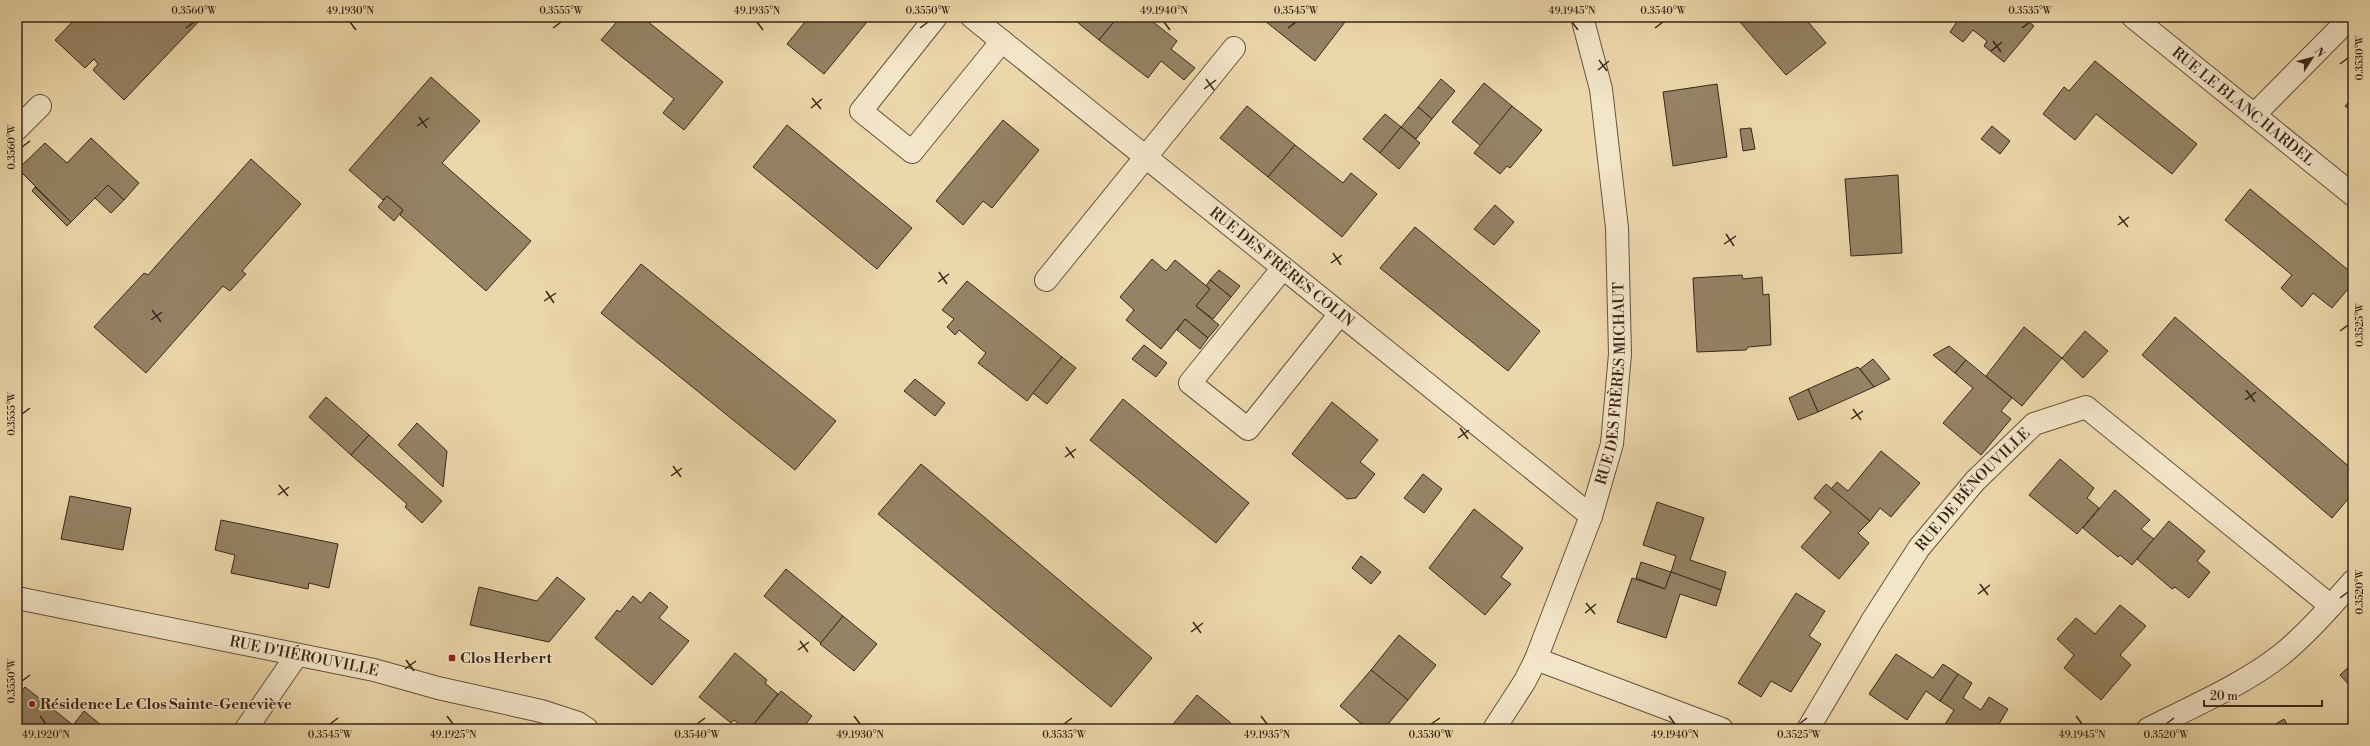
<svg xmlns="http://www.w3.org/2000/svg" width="2370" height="746" font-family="'Libre Bodoni',serif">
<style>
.building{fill:#958365;stroke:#37271a}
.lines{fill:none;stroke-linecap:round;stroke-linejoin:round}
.minor-casing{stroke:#64533e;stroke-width:24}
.minor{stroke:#f3e5c8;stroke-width:22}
.ticks{fill:none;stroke:#37271a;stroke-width:1.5}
.poi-dot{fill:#8f2418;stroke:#f3e5c8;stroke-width:1.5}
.labels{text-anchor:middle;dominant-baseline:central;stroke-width:3;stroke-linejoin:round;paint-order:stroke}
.street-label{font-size:15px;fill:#37271a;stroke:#f3e5c8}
.poi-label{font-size:15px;font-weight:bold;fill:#37271a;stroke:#f3e5c8;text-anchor:start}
.neatline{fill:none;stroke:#37271a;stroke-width:1.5}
.ticks-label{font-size:10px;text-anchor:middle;fill:#37271a}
</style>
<rect width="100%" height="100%" fill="#ecd7aa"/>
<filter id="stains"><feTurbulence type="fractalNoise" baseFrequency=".005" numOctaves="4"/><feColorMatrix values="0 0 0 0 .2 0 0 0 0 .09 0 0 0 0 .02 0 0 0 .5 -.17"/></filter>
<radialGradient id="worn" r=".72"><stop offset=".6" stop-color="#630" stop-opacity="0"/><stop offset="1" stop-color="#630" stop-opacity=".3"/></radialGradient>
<g class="building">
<polygon points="77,17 203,17 124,100 93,70 98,64 94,59 85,68 55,40"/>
<polygon points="621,17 642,17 723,82 684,130 663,113 674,99 601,40"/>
<polygon points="809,17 871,17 824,74 787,44"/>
<polygon points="1071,17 1118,17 1099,40"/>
<polygon points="1118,17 1147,17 1177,41 1171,49 1195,68 1184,80 1161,61 1148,78 1099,40"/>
<polygon points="1260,17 1339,17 1345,22 1315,61"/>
<polygon points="1746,17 1804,17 1826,43 1786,75 1740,22"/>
<polygon points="1957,17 2023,17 2034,26 2004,62 1984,46 1987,41 1973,30 1963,42 1950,32 1959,19"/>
<polygon points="2095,61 2197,144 2172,174 2096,114 2075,140 2043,114 2064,87 2069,91"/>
<polygon points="431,77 480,121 442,163 531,241 486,291 400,215 403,210 387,196 383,200 349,170"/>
<polygon points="1441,79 1455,91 1432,119 1418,107"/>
<polygon points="1484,83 1512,106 1481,146 1452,122"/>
<polygon points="1717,84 1727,157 1673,166 1663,92"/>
<polygon points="2353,97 2353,112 2345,106"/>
<polygon points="1247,106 1295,145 1268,177 1220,138"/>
<polygon points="1512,106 1542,130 1510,168 1507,166 1500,174 1474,153"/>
<polygon points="1418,107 1432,119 1416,139 1401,127"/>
<polygon points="1385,114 1401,127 1380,153 1363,139"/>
<polygon points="1003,120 1039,150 992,208 983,201 963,225 936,201"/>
<polygon points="787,125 912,228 877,269 753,167"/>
<polygon points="1992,126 2010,141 2000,154 1981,139"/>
<polygon points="1401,127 1420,143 1399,169 1380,153"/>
<polygon points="1751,128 1755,149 1743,151 1740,129"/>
<polygon points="91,138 139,183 124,200 108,185 71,222 18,169 45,143 67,163"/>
<polygon points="1295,145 1343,183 1351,173 1377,194 1342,237 1268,177"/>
<polygon points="251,159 301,204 242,271 246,274 230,291 223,286 146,373 94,327 144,273 148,275"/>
<polygon points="1898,175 1902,253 1851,256 1845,179"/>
<polygon points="108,185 124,200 111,213 95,198"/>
<polygon points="35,187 71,222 67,226 32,191"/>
<polygon points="2250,189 2353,274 2353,283 2332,308 2313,293 2302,307 2281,288 2292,275 2225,220"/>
<polygon points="387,196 403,210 394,221 378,207"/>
<polygon points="1495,205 1514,222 1494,245 1474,229"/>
<polygon points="1415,227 1540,331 1508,371 1380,268"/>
<polygon points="1152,259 1166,271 1175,260 1210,289 1196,306 1219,325 1208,338 1185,319 1161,349 1126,320 1134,310 1120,297"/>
<polygon points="641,264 836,421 795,470 601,313"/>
<polygon points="1219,270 1240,286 1231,297 1210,280"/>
<polygon points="1742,275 1743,279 1762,277 1763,295 1769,294 1771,345 1748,347 1746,350 1697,352 1693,278"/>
<polygon points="1210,280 1231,297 1213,319 1196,306 1210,289 1206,286"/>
<polygon points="967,281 1062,357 1027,401 978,363 986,353 959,330 955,335 947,327 954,319 942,310"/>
<polygon points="2175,317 2353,470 2353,493 2332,518 2142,355"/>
<polygon points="1185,319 1208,338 1200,349 1177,330"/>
<polygon points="2024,327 2062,358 2022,406 1986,376"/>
<polygon points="2085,331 2108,351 2083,378 2062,358"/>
<polygon points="1144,345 1167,363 1156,377 1132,359"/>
<polygon points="1949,346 1966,360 1955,373 1933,355"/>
<polygon points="1062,357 1076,368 1047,404 1033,393"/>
<polygon points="1873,359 1890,379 1874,387 1860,369"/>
<polygon points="1966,360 2012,398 2001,411 2011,419 1981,455 1943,423 1973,388 1955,373"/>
<polygon points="1858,367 1874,387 1818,412 1808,389"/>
<polygon points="915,379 945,403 935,416 904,391"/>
<polygon points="1808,389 1818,412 1798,420 1789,398"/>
<polygon points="326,397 369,435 351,455 309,417"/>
<polygon points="1123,399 1249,503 1216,543 1090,440"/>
<polygon points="1332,402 1378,440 1360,462 1375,474 1356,498 1347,499 1292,454"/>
<polygon points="417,423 447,451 443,487 398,445"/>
<polygon points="369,435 442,501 422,523 405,507 407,504 351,455"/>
<polygon points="1881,451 1920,483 1891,517 1880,508 1870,521 1831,489 1837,482 1848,491"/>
<polygon points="2060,459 2094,488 2087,498 2099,508 2077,534 2029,495"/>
<polygon points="921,464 1152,658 1111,707 878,514"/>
<polygon points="1423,474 1442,489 1424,513 1404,498"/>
<polygon points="1826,484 1870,521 1858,533 1869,543 1839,579 1801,547 1831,512 1814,498"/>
<polygon points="2115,490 2150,520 2141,529 2154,539 2132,565 2120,555 2118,557 2083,528"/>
<polygon points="70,496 131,508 123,550 61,539"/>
<polygon points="1657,502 1704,518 1690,560 1726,572 1721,590 1671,572 1676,556 1643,545"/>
<polygon points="1474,509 1523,548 1501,577 1511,584 1485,615 1429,568"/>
<polygon points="221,520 338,544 329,588 309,583 308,589 231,573 235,555 215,550"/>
<polygon points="2169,521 2205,551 2197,561 2210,572 2189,598 2175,587 2172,589 2137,559"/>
<polygon points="1361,556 1381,572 1371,584 1352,568"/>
<polygon points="1641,562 1671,572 1665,589 1636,578"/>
<polygon points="786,569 843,616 821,643 764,596"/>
<polygon points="1671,572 1721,590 1716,606 1680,594 1666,638 1617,622 1632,578 1665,589"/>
<polygon points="557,577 585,599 549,642 470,625 479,587 537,601"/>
<polygon points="650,592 668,607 659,618 689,641 652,685 595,638 617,610 620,612 633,596 641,603"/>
<polygon points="1796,593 1825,611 1809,636 1821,644 1791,692 1771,681 1761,697 1738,683"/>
<polygon points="2120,605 2146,626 2120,655 2131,665 2101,700 2064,668 2074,655 2057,639 2076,618 2095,634"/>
<polygon points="843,616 877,644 854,671 820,644"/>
<polygon points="1399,635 1436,665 1408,700 1371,670"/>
<polygon points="735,653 767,680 765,683 778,694 750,729 745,729 734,720 731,723 699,697"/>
<polygon points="1896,654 1933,678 1943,664 1958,674 1940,701 1926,691 1907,720 1869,694"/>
<polygon points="2353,663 2353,689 2340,675"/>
<polygon points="1371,670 1408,700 1384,729 1368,729 1340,706"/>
<polygon points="1958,674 1972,683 1963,698 1981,710 1989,697 2008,709 1996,729 1942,729 1954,710 1940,701"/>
<polygon points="25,687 73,725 84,711 106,729 17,729 17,697"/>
<polygon points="781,691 812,716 802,729 750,729"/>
<polygon points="1197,695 1238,729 1169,729"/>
<polygon points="2284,719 2290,729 2267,729"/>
</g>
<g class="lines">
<g class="minor-casing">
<g id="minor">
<polyline points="936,17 861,111 912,152 1002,41"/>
<path id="s1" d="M 972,17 L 1591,516"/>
<path id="s2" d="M 2133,17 L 2353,195"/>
<polyline points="2254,115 2351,17"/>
<polyline points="17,129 40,106"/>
<polyline points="1283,268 1190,383 1248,429 1340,314"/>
<polyline points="1046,280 1234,48"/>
<path id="s3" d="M 17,598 L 374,670 L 438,688 L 541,711 L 578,723 L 587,729"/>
<polyline points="1536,659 1722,729"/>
<polyline points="246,729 297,655"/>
<path id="s4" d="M 1494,729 L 1525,681 L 1536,659 L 1591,516 L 1612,444 L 1620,354 L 1617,228 L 1601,89 L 1582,17"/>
<path id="s5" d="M 1808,729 L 1872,621 L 1919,548 L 1975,481 L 2034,424 L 2086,407 L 2331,606"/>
<path d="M 2148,729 C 2191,707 2243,685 2281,655 C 2307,634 2331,606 2353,581"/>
</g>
</g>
<use href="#minor" class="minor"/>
</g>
<path class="ticks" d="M 350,22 L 356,30M 757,22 L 763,30M 1164,22 L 1170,30M 1572,22 L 1578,30M 186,28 L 194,22M 553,28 L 561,22M 920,28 L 928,22M 1288,28 L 1296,22M 1655,28 L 1663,22M 2022,28 L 2030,22M 1993,41 L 2001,52M 1991,51 L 2002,42M 1599,60 L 1607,71M 2340,64 L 2348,58M 1598,70 L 1609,61M 1206,79 L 1214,90M 1204,89 L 1216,80M 812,98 L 821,109M 811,108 L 822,99M 419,117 L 427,128M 417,126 L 429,118M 22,147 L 30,141M 2119,216 L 2128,227M 2118,225 L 2129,217M 1726,234 L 1734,246M 1724,244 L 1736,236M 1333,253 L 1341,265M 1331,263 L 1342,255M 939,272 L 947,284M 938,282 L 949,274M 546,291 L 554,303M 544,301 L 556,293M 152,310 L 161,322M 151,320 L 162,312M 2340,331 L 2348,325M 2246,390 L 2255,402M 2245,400 L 2256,392M 1853,409 L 1861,420M 22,414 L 30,408M 1851,419 L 1863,411M 1460,428 L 1468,439M 1458,438 L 1469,430M 1066,447 L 1074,458M 1065,457 L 1076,449M 673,466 L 681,477M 671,476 L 682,468M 279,485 L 288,496M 278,495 L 289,487M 1980,584 L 1988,595M 1978,594 L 1990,585M 2340,598 L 2348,592M 1586,603 L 1595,614M 1585,613 L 1596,604M 1193,622 L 1201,633M 1191,632 L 1203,623M 800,641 L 808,652M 798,650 L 809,642M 406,660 L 414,671M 405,669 L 416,661M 22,681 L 30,675M 40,716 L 46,724M 447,716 L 453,724M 854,716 L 860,724M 1261,716 L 1267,724M 1669,716 L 1675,724M 2076,716 L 2082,724M 330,724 L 338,718M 697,724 L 705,718M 1064,724 L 1072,718M 1431,724 L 1440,718M 1799,724 L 1807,718M 2166,724 L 2174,718"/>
<g class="poi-dot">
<rect x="448" y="654" width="8" height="8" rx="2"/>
<circle cx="32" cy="704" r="4"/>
</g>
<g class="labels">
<g class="street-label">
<text stroke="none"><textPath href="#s2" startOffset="142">RUE LE BLANC HARDEL</textPath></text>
<text stroke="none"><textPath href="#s1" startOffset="398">RUE DES FRÈRES COLIN</textPath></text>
<text stroke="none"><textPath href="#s4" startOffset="370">RUE DES FRÈRES MICHAUT</textPath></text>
<text stroke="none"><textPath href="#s5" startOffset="292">RUE DE BÉNOUVILLE</textPath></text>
<text stroke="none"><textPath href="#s3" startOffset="293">RUE D'HÉROUVILLE</textPath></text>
</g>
<g class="poi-label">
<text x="460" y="658">Clos Herbert</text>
<text x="40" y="704">Résidence Le Clos Sainte-Geneviève</text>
</g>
</g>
<rect width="2370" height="746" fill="none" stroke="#ecd7aa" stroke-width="44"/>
<g transform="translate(2312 58) rotate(54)" stroke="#f3e5c8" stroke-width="3" paint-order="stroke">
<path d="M0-3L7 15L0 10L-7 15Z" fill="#37271a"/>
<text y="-6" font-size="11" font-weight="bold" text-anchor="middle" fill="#37271a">N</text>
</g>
<path d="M2204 700v6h118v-6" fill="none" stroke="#37271a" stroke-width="2"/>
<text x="2210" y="700" font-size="12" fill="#37271a" stroke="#f3e5c8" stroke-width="3" paint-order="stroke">20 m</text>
<rect x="22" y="22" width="2326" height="702" class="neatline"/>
<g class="ticks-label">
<text x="194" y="14">0.3560°W</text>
<text x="350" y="14">49.1930°N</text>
<text x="561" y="14">0.3555°W</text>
<text x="757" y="14">49.1935°N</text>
<text x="928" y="14">0.3550°W</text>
<text x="1164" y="14">49.1940°N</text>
<text x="1296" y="14">0.3545°W</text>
<text x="1572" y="14">49.1945°N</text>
<text x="1663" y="14">0.3540°W</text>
<text x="2030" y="14">0.3535°W</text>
<text transform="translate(2359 58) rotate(-90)" y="4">0.3530°W</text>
<text transform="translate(11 147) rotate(-90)" y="4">0.3560°W</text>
<text transform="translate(2359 325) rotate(-90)" y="4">0.3525°W</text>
<text transform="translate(11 414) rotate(-90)" y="4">0.3555°W</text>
<text transform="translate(2359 592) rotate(-90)" y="4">0.3520°W</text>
<text transform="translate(11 681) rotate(-90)" y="4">0.3550°W</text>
<text x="46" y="738">49.1920°N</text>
<text x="330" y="738">0.3545°W</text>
<text x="453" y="738">49.1925°N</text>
<text x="697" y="738">0.3540°W</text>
<text x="860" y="738">49.1930°N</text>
<text x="1064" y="738">0.3535°W</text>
<text x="1267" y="738">49.1935°N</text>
<text x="1431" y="738">0.3530°W</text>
<text x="1675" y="738">49.1940°N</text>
<text x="1799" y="738">0.3525°W</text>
<text x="2082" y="738">49.1945°N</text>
<text x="2166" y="738">0.3520°W</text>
</g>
<rect width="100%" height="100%" filter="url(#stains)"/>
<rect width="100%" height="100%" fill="url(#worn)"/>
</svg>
